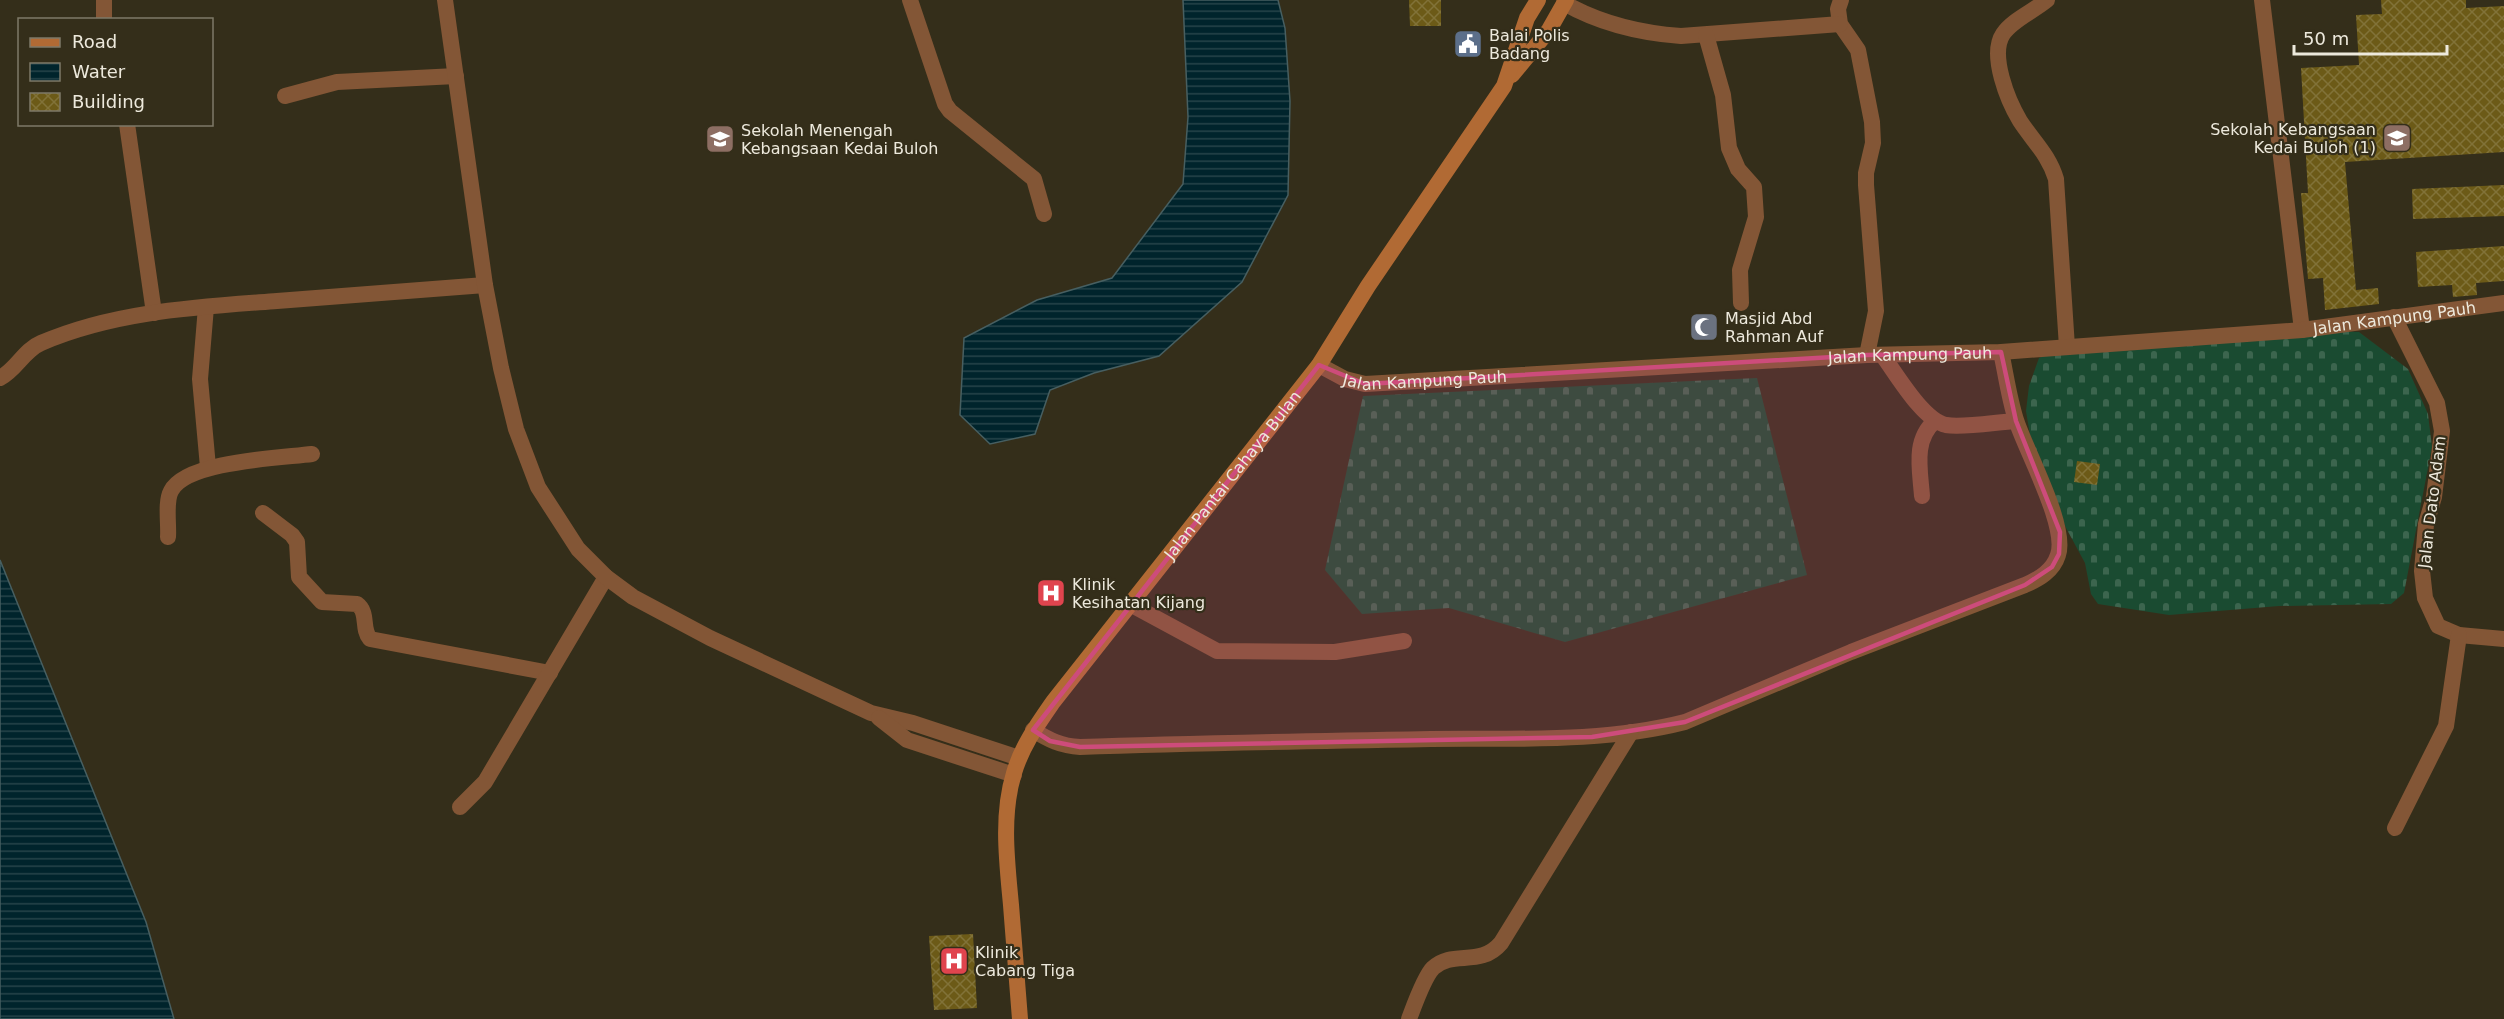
<svg xmlns="http://www.w3.org/2000/svg" width="2504" height="1019" font-family="'DejaVu Sans',sans-serif">
<style>
.cemetery{fill:url(#cemetery-stones)}
.water{fill:url(#water-rules);stroke:#475f61;stroke-width:1.5}
.building{fill:url(#building-cross-hatch)}
.lines{fill:none;stroke-linecap:round;stroke-linejoin:round}
.minor{stroke:#835636;stroke-width:16}
.tertiary{stroke:#835636;stroke-width:16}
.secondary{stroke:#b16a34;stroke-width:16}
.marked{fill:#cd4c7b;fill-opacity:0.2;stroke:#cd4c7b;stroke-width:4.5;stroke-linejoin:round}
.labels{text-anchor:middle;dominant-baseline:central;stroke-width:4.5;stroke-linejoin:round;paint-order:stroke}
.poi-label{font-size:16px;fill:#ede9dc;stroke:#342e1a;text-anchor:start}
.street-label{font-size:16px;fill:#ede9dc;stroke:#342e1a}
</style>
<defs>
<pattern id="cemetery-stones" width="16" height="16" patternUnits="userSpaceOnUse" patternTransform="scale(1.5)"><rect width="16" height="16" fill="#1a4b31"/><path d="M2 7V4a2 2 0 0 1 4 0v3zM10 15v-3a2 2 0 0 1 4 0v3z" fill="#3c654e"/></pattern>
<pattern id="water-rules" width="6" height="5" patternUnits="userSpaceOnUse" patternTransform="scale(1.5)"><rect width="6" height="5" fill="#00242c"/><path d="M0 2.5h6" fill="none" stroke="#26444a"/></pattern>
<pattern id="building-cross-hatch" width="8" height="8" patternUnits="userSpaceOnUse" patternTransform="scale(1.5)"><rect width="8" height="8" fill="#6c5a17"/><path d="M0 0l8 8M0 8l8-8" fill="none" stroke="#817238"/></pattern>
</defs>
<rect width="100%" height="100%" fill="#342e1a"/>
<g class="cemetery">
<polygon points="2333,331 2359,332 2408,369 2428,414 2432,447 2404,593 2391,604 2279,606 2169,615 2098,604 2091,594 2085,563 2065,526 2030,435 2026,411 2029,386 2039,358 2048,354"/>
<polygon points="1757,378 1807,575 1565,642 1449,608 1362,614 1325,570 1363,396"/>
</g>
<g class="water">
<polygon points="1183,0 1278,0 1285,28 1290,101 1288,195 1242,282 1159,356 1094,373 1050,390 1035,434 990,444 960,415 964,338 1037,300 1112,278 1183,184 1188,117"/>
<polygon points="0,560 146,922 174,1019 0,1019"/>
</g>
<g class="building">
<polygon points="1409,0 1441,0 1441,26 1410,26"/>
<polygon points="2381,0 2466,0 2466,8 2504,6 2504,152 2345,162 2356,290 2378,288 2379,304 2325,310 2323,278 2308,279 2301,193 2308,193 2301,68 2359,65 2356,15 2382,14"/>
<polygon points="2504,185 2504,216 2413,219 2412,189"/>
<polygon points="2504,246 2504,281 2476,283 2477,295 2453,297 2452,285 2418,287 2416,252"/>
<polygon points="2077,461 2100,464 2097,485 2074,482"/>
<polygon points="973,934 977,1008 934,1010 929,936"/>
</g>
<g class="lines">
<g class="minor">
<polyline points="104,0 104,20"/>
<polyline points="910,0 945,104 950,111 1034,179 1044,214"/>
<polyline points="1841,0 1838,9 1840,24 1858,50 1872,122 1873,143 1866,173 1866,185 1876,311 1867,355"/>
<path d="M 2047,0 C 2034,11 2012,20 2003,34 C 1989,55 2008,101 2020,121 C 2033,141 2049,155 2056,179 L 2067,347"/>
<polyline points="2262,0 2302,330"/>
<path d="M 1564,3 C 1601,24 1639,33 1681,36 L 1840,24"/>
<polyline points="1706,35 1723,95 1729,148 1738,169 1754,187 1756,217 1740,270 1741,303"/>
<polyline points="285,96 337,82 456,76"/>
<polyline points="127,124 154,313"/>
<polyline points="206,307 200,379 208,467"/>
<polyline points="2394,317 2437,403 2442,431 2434,497 2426,524 2422,571 2425,598 2438,626 2459,635 2504,639"/>
<path d="M 1883,356 C 1897,375 1923,420 1946,425 C 1963,428 1997,422 2016,421"/>
<path id="s1" d="M 1319,365 L 1345,379 L 1365,384 L 1867,355 L 2001,352 L 2302,330 L 2504,303"/>
<path d="M 0,378 C 16,370 24,350 41,343 C 115,311 198,307 277,301 C 346,296 416,290 485,285"/>
<path d="M 1922,496 C 1920,469 1913,440 1935,421"/>
<path d="M 263,513 L 292,535 L 297,542 L 299,577 L 322,602 L 357,604 C 369,613 361,628 370,639 L 550,673"/>
<path d="M 168,537 C 169,524 165,502 171,491 C 186,461 281,458 312,454"/>
<polyline points="1130,604 1217,651 1335,652 1404,641"/>
<path d="M 1033,730 C 1049,740 1061,746 1080,747 C 1197,743 1314,741 1431,739 C 1515,738 1603,743 1685,722 L 1851,652 L 2025,585 C 2039,579 2053,571 2058,555 C 2068,527 2026,451 2016,420 C 2009,398 2006,375 2001,352"/>
<polyline points="460,807 485,782 606,577"/>
<polyline points="2395,828 2446,726 2459,635"/>
<path d="M 1409,1019 C 1414,1006 1424,977 1433,968 C 1453,949 1480,968 1501,943 L 1631,732"/>
</g>
<g class="tertiary">
<polyline points="445,0 485,285 501,368 516,429 538,487 578,549 606,577 633,597 710,638 871,713 913,723 1019,758"/>
<polyline points="879,718 907,740 1014,775"/>
</g>
<g class="secondary">
<polyline points="1512,75 1549,30 1566,0"/>
<path id="s2" d="M 1020,1019 C 1017,981 1014,943 1011,905 C 1007,862 1001,815 1014,773 C 1022,746 1037,725 1053,702 L 1319,365 L 1368,286 L 1504,86 L 1527,18 L 1538,0"/>
</g>
</g>
<path class="marked" d="M 2001,352 L 2016,421 L 2060,532 L 2059,554 L 2052,567 L 2025,585 L 1685,722 L 1592,737 L 1080,747 L 1050,741 L 1033,730 L 1319,365 L 1365,384 L 1867,355 Z"/>
<defs>
<g id="civic-square" transform="scale(1.5)"><rect x="-9" y="-9" width="18" height="18" rx="4" fill="#5c6f8a" stroke="#342e1a"/><path d="M-.6-6.5H3V-4.5H.6V-3L4-1V1h2V6H-6V1h2V-1L-.6-3ZM-1.2 2.5V6h2.4V2.5Z" fill="#fff"/></g>
<g id="school-square" transform="scale(1.5)"><rect x="-9" y="-9" width="18" height="18" rx="4" fill="#8d6e63" stroke="#342e1a"/><path d="M0-5L7-2L0 1L-7-2ZM-4 1L0 2.5L4 1V4Q0 6-4 4Z" fill="#fff"/></g>
<g id="mosque-square" transform="scale(1.5)"><rect x="-9" y="-9" width="18" height="18" rx="4" fill="#6b7280" stroke="#342e1a"/><path d="M3.5-4.9A6 6 0 1 0 3.5 4.9A5 5 0 1 1 3.5-4.9Z" fill="#fff"/></g>
<g id="hospital-square" transform="scale(1.5)"><rect x="-9" y="-9" width="18" height="18" rx="4" fill="#e0444e" stroke="#342e1a"/><path d="M-5-5h3v3.5h4V-5h3V5h-3V1.5h-4V5h-3Z" fill="#fff"/></g>
</defs>
<g fill-rule="evenodd">
<use href="#civic-square" x="1468" y="44"/>
<use href="#school-square" x="2397" y="138"/>
<use href="#school-square" x="720" y="139"/>
<use href="#mosque-square" x="1704" y="327"/>
<use href="#hospital-square" x="1051" y="593"/>
<use href="#hospital-square" x="954" y="961"/>
</g>
<g class="labels">
<g class="poi-label">
<text x="1489" y="35">Balai Polis<tspan x="1489" dy="18">Badang</tspan></text>
<text x="2376" y="129" text-anchor="end">Sekolah Kebangsaan<tspan x="2376" dy="18">Kedai Buloh (1)</tspan></text>
<text x="741" y="130">Sekolah Menengah<tspan x="741" dy="18">Kebangsaan Kedai Buloh</tspan></text>
<text x="1725" y="318">Masjid Abd<tspan x="1725" dy="18">Rahman Auf</tspan></text>
<text x="1072" y="584">Klinik<tspan x="1072" dy="18">Kesihatan Kijang</tspan></text>
<text x="975" y="952">Klinik<tspan x="975" dy="18">Cabang Tiga</tspan></text>
</g>
<g class="street-label">
<text stroke="none"><textPath href="#s1" startOffset="1082">Jalan Kampung Pauh</textPath></text>
<text stroke="none"><textPath href="#s1" startOffset="596">Jalan Kampung Pauh</textPath></text>
<text stroke="none"><textPath href="#s1" startOffset="110">Jalan Kampung Pauh</textPath></text>
<text stroke="none"><textPath href="#s2" startOffset="618">Jalan Pantai Cahaya Bulan</textPath></text>
<text transform="translate(2432 502) rotate(-83)">Jalan Dato Adam</text>
</g>
</g>
<rect x="18" y="18" width="195" height="108" fill="#342e1a" stroke="#7e7968" stroke-width="1.5"/>
<rect x="30" y="38" width="30" height="9" fill="#b16a34" stroke="#7e7968" stroke-width="1.5"/>
<text x="72" y="48" font-size="18" fill="#ede9dc">Road</text>
<rect x="30" y="63" width="30" height="18" fill="url(#water-rules)" stroke="#7e7968" stroke-width="1.5"/>
<text x="72" y="78" font-size="18" fill="#ede9dc">Water</text>
<rect x="30" y="93" width="30" height="18" fill="url(#building-cross-hatch)" stroke="#7e7968" stroke-width="1.5"/>
<text x="72" y="108" font-size="18" fill="#ede9dc">Building</text>
<path d="M2294 45v9h153v-9" fill="none" stroke="#ede9dc" stroke-width="3"/>
<text x="2303" y="45" font-size="18" fill="#ede9dc" stroke="#342e1a" stroke-width="4.5" paint-order="stroke">50 m</text>
</svg>
